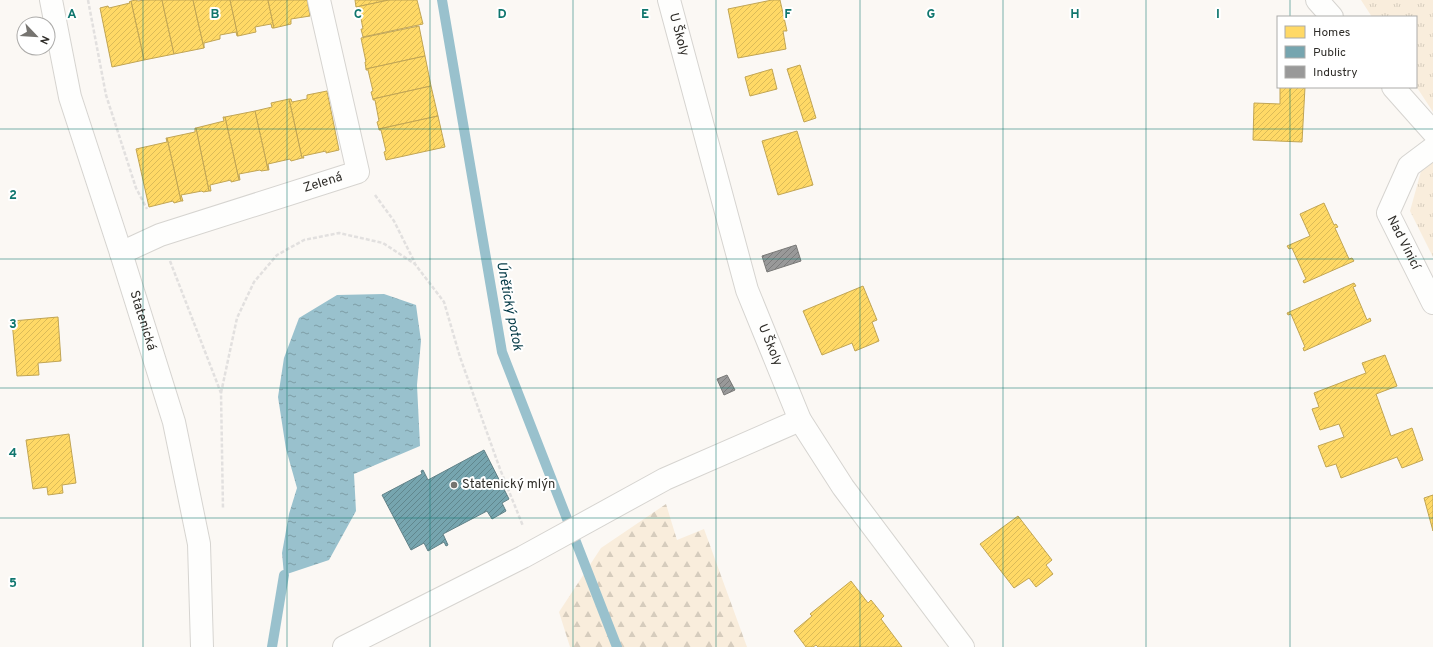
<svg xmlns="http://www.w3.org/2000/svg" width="1433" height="647" font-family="Overpass,sans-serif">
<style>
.grass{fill:url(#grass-tufts)}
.forest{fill:url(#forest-firs)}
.water{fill:url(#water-ripples)}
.homes{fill:url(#homes-hatch);stroke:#c1a554}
.public{fill:url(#public-hatch);stroke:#618187}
.industry{fill:url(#industry-hatch);stroke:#797977}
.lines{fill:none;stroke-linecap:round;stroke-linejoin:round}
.stream{stroke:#99c1cd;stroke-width:10}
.minor-casing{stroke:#d6d4d0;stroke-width:24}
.tertiary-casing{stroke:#d6d4d0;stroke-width:24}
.path{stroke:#e2e0df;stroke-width:2.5;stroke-dasharray:4 2;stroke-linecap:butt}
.minor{stroke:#fefefd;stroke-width:22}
.tertiary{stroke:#fefefd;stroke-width:22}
.grid{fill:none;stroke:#0f766e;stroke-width:1;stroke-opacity:0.55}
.poi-dot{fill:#767470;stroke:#fff;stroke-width:1.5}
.labels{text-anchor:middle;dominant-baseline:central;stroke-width:4;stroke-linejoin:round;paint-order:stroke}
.street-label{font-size:13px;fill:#2f2d29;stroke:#fff}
.poi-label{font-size:13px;fill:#2f2d29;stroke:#fff;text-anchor:start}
.water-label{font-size:14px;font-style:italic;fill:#003744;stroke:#fff}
.grid-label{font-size:13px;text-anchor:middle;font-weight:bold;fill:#0f766e;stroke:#fff;stroke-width:4;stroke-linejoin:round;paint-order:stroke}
</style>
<defs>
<pattern id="grass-tufts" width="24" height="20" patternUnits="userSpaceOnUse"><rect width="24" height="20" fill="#f9eddc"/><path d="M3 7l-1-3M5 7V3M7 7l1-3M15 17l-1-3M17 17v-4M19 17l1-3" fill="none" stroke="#d6ccbd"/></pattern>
<pattern id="forest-firs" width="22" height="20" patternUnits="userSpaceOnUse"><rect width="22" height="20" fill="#f9eddc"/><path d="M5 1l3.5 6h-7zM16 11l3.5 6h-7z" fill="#d6ccbd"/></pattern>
<pattern id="water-ripples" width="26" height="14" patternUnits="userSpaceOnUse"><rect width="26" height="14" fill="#99c1cd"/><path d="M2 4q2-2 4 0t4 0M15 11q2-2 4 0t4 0" fill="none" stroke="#7d9da6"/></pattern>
<pattern id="homes-hatch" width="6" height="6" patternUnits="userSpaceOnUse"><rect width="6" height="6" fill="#ffd966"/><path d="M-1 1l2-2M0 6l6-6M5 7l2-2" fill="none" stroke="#dbbb58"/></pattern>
<pattern id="public-hatch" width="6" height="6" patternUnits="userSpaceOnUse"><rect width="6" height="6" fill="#76a5af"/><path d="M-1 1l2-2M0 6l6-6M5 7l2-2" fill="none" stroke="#61878e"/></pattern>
<pattern id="industry-hatch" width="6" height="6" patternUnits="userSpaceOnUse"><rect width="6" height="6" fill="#999"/><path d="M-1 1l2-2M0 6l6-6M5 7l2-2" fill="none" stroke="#7d7d7d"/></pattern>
</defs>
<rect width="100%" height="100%" fill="#fbf8f4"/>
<g class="grass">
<polygon points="1361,0 1433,0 1433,112 1416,86 1416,17 1372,17"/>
<polygon points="1433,128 1433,257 1410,211"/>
</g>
<polygon class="forest" points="666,504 677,540 704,529 747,647 570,647 559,612 601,548"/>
<polygon class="water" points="384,294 416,305 421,341 417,385 420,446 354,474 356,511 329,560 284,575 282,553 289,514 297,488 286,449 278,397 284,358 299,318 337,295"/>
<g class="homes">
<polygon points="136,0 138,1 145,0 162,0 174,54 144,60 131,1"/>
<polygon points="162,0 193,0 204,48 174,54"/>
<polygon points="193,0 230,0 238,36 237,36 236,32 220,35 220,39 204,43 204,48"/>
<polygon points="230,0 268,0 274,28 272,28 271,24 255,27 256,32 238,36"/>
<polygon points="268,0 307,0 310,16 291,19 291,24 274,28"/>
<polygon points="355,0 389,0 356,7"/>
<polygon points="389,0 417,0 423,24 363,37 361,29 363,29 359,8 357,8 356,7"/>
<polygon points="772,0 780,0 787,31 783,31 786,49 738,58 728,9"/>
<polygon points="131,1 144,60 112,67 100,8 108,6 109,8 130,3 129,2"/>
<polygon points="419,26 425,56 366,69 365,62 366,62 361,38"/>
<polygon points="425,56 431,86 373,99 371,92 373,91 368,70 366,70 366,69"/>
<polygon points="800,65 816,118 804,122 787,69"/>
<polygon points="772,69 777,89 750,96 745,77"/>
<polygon points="431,86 438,116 379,129 377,122 379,121 375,100 373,100 373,99"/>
<polygon points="1280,87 1305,87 1302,142 1253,140 1254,103 1280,104"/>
<polygon points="327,91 339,150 326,153 326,151 303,156 304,158 302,158 289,99 291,99 292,102 307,99 307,95"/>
<polygon points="289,99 302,158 291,161 290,159 268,164 269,170 268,170 255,111 272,107 271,103"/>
<polygon points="255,111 268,170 261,171 260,170 239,174 240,180 239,180 225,117"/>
<polygon points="438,116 445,147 386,160 384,152 386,151 381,130 379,130 379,129"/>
<polygon points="223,117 225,117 239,180 231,182 231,180 210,185 211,191 209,191 196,128 224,121"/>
<polygon points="195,128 196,128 209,191 203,192 202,191 181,195 183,201 181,201 167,138 195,132"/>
<polygon points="797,131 813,185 778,195 762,141"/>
<polygon points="166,138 167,138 181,201 174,203 173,201 149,207 136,149 167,142"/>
<polygon points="1324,203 1334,225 1336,224 1338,227 1335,228 1349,259 1352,258 1354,261 1304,283 1303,281 1306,279 1292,248 1289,249 1287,246 1310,236 1300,214"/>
<polygon points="1354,283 1356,286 1353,287 1367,320 1370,318 1371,321 1304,351 1303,348 1305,347 1291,314 1288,315 1287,313"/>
<polygon points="863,286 877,320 872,322 879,341 855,351 852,343 822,355 803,311"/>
<polygon points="58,317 61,361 38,363 39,375 17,376 12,321"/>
<polygon points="1385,355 1397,386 1376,394 1391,436 1412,428 1423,460 1402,468 1397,457 1341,478 1336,464 1326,467 1318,446 1344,437 1339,424 1320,430 1312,409 1319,407 1314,393 1366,373 1362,363"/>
<polygon points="69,434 76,483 62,485 63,493 48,495 47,487 33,489 26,440"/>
<polygon points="1433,495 1433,531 1424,498"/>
<polygon points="1018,516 1052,560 1046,565 1053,574 1036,587 1029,578 1014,588 980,544"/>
<polygon points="851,581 868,603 871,600 884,616 881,619 902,647 818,647 816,645 813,647 806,647 794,631 812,616 810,614"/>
</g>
<polygon class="public" points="484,450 509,499 502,503 506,511 492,519 487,511 443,534 448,545 446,546 444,542 428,551 424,543 411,550 382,495 422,474 421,471 423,470 428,480"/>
<g class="industry">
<polygon points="796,245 801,261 767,272 762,256"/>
<polygon points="727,375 735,390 724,395 717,379"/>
</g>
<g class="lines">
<g class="stream">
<polyline points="442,0 502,352 617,647"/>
<polyline points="272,647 284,575"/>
</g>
<g class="minor-casing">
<g id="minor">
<path id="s1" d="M 669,0 L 747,290 L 800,420 L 843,487 L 963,647"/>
<polyline points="1317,0 1332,17"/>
<polyline points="1393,87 1433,132"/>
<path id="s2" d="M 1433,148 L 1409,166 L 1388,213 L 1433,303"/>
<path id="s3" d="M 121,253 L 160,235 L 358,172 L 319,0"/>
<polyline points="344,647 523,557 665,479 800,420"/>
</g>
</g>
<g class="tertiary-casing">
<g id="tertiary">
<path id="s4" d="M 51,0 L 70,97 L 121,253 L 174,422 L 199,544 L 202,647"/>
</g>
</g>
<g class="path">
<polyline points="88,0 106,95 136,188 147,209"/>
<polyline points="375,195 394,221 415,263"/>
<polyline points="170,261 221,393 223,509"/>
<polyline points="221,393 237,318 254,282 277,255 304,240 339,233 383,243 415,264 444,302 460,357 500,469 523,526"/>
</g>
<use href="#minor" class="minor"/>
<use href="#tertiary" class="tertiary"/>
</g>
<path class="grid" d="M 143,0 L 143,647M 287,0 L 287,647M 430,0 L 430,647M 573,0 L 573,647M 716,0 L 716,647M 860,0 L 860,647M 1003,0 L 1003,647M 1146,0 L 1146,647M 1290,0 L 1290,17M 1290,87 L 1290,647M 0,129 L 1433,129M 0,259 L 1433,259M 0,388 L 1433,388M 0,518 L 1433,518"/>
<circle class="poi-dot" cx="454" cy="485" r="4"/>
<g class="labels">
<g class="street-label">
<text stroke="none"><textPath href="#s1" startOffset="36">U Školy</textPath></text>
<text stroke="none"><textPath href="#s3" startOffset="214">Zelená</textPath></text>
<text stroke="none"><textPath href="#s2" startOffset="115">Nad Vinicí</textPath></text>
<text stroke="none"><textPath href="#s4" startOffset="334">Statenická</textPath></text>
<text stroke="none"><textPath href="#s1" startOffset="360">U Školy</textPath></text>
</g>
<g class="poi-label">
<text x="462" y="485">Statenický mlýn</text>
</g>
<g class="water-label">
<text transform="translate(509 306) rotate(79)">Únětický potok</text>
</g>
</g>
<g class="grid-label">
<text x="72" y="18">A</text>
<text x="215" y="18">B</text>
<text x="358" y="18">C</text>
<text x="502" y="18">D</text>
<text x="645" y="18">E</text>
<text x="788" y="18">F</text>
<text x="931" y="18">G</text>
<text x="1075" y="18">H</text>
<text x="1218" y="18">I</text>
<text x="13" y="199">2</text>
<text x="13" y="328">3</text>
<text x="13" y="457">4</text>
<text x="13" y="587">5</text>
</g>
<rect x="1277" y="16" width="140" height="72" fill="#ffffff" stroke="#acaba9"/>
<rect x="1285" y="26" width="20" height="12" fill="#ffd966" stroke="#acaba9"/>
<text x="1313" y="36" font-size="12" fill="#2f2d29">Homes</text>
<rect x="1285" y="46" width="20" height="12" fill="#76a5af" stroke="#acaba9"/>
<text x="1313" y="56" font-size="12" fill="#2f2d29">Public</text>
<rect x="1285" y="66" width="20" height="12" fill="#999999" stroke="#acaba9"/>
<text x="1313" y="76" font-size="12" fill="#2f2d29">Industry</text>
<g transform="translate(36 36) rotate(115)"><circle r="19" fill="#ffffff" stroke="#acaba9"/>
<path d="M0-3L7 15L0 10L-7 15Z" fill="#767470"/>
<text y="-6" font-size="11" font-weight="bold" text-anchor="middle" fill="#2f2d29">N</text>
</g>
</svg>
